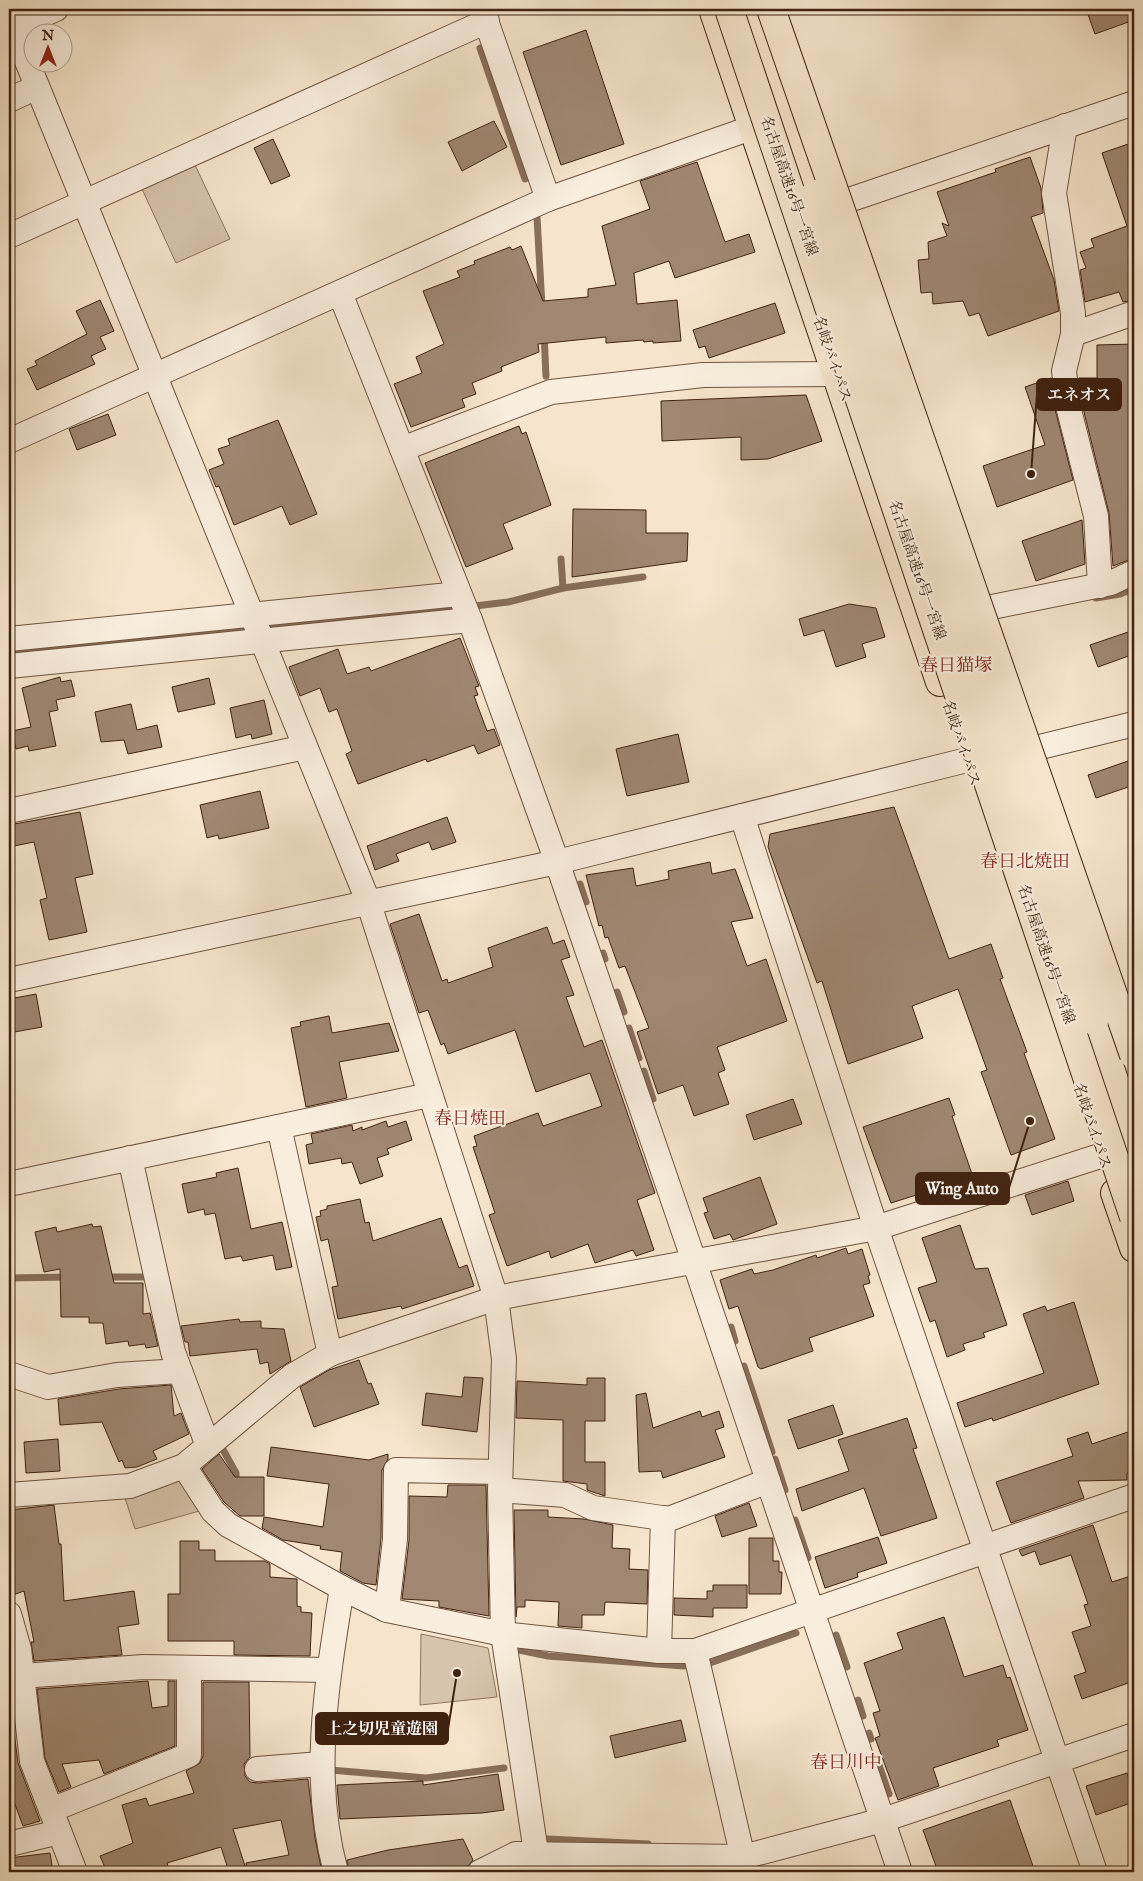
<svg xmlns="http://www.w3.org/2000/svg" width="1143" height="1881" font-family="'IM FELL English','Noto Serif JP',serif">
<style>
.green{fill:#d7c4ac;stroke:#8c735e}
.lines{fill:none;stroke-linecap:round;stroke-linejoin:round}
.stream{stroke:#886f5a;stroke-width:7}
.building{fill:#9f8772;stroke:#402210}
.minor-casing{stroke:#6e533f;stroke-width:26}
.highway-casing{stroke:#402210;stroke-width:30}
.minor{stroke:#f9eede;stroke-width:24}
.highway{stroke:#f6e5cc;stroke-width:28}
.highway-bridge-casing{stroke:#402210;stroke-width:30;stroke-linecap:butt}
.highway-bridge{stroke:#f6e5cc;stroke-width:28}
.labels{text-anchor:middle;dominant-baseline:central;stroke-width:4.5;stroke-linejoin:round;paint-order:stroke}
.street-label{font-size:15px;fill:#402210;stroke:#f9eede}
.quarter-label{font-size:18px;fill:#7a1f14;stroke:#f9eede}
.leader{fill:none;stroke:#402210;stroke-width:2}
.callout-dot{fill:#402210;stroke:#f9eede;stroke-width:2}
.callout{fill:#402210;stroke:#402210;stroke-width:2}
.callout-label{font-size:16px;text-anchor:middle;font-weight:bold;fill:#fff}
</style>
<rect width="100%" height="100%" fill="#f6e5cc"/>
<filter id="stains"><feTurbulence type="fractalNoise" baseFrequency=".004" numOctaves="4"/><feColorMatrix values="0 0 0 0 .2 0 0 0 0 .09 0 0 0 0 .02 0 0 0 .5 -.17"/></filter>
<radialGradient id="worn" r=".72"><stop offset=".6" stop-color="#630" stop-opacity="0"/><stop offset="1" stop-color="#630" stop-opacity=".3"/></radialGradient>
<g class="green">
<polygon points="195,165 230,239 176,263 142,189"/>
<polygon points="181,1476 203,1510 135,1529 124,1495"/>
<polygon points="421,1634 488,1648 497,1697 420,1705"/>
</g>
<g class="lines">
<g class="stream">
<polyline points="480,48 525,179"/>
<polyline points="537,217 542,306"/>
<polyline points="544,334 546,376"/>
<polyline points="561,559 563,588"/>
<polyline points="1096,598 1120,594 1134,588"/>
<polyline points="475,606 508,602 563,588 643,577"/>
<polyline points="266,627 459,608"/>
<polyline points="9,652 244,629"/>
<polyline points="580,884 586,902"/>
<polyline points="603,953 605,959"/>
<polyline points="617,992 624,1012"/>
<polyline points="629,1028 639,1058"/>
<polyline points="644,1071 653,1099"/>
<polyline points="104,1277 145,1277"/>
<polyline points="9,1278 68,1277"/>
<polyline points="731,1327 735,1341"/>
<polyline points="744,1366 772,1452"/>
<polyline points="221,1446 236,1473 236,1484"/>
<polyline points="775,1459 785,1490"/>
<polyline points="795,1520 808,1558"/>
<polyline points="836,1635 847,1667"/>
<polyline points="519,1650 548,1656 684,1666"/>
<polyline points="710,1663 796,1633"/>
<polyline points="858,1700 863,1716"/>
<polyline points="869,1733 871,1739"/>
<polyline points="879,1765 889,1794"/>
<polyline points="330,1770 426,1778 504,1768"/>
<polyline points="548,1839 648,1844"/>
</g>
</g>
<g class="building">
<polygon points="1086,9 1134,9 1134,20 1095,34"/>
<polygon points="586,30 624,144 561,165 523,52"/>
<polygon points="494,121 507,147 462,171 448,142"/>
<polygon points="273,139 290,176 271,184 254,148"/>
<polygon points="1134,142 1134,300 1123,302 1119,292 1085,302 1080,270 1086,268 1080,252 1094,247 1091,239 1127,226 1102,153"/>
<polygon points="1030,157 1041,188 1043,213 1031,217 1054,280 1059,311 988,336 979,313 969,316 963,301 933,304 932,292 921,293 918,260 929,259 928,242 947,236 942,223 949,226 937,192 996,172 995,169"/>
<polygon points="697,162 725,242 749,234 755,252 675,278 669,261 634,273 637,304 677,300 681,341 653,343 653,341 644,342 643,340 606,343 606,337 538,344 539,352 501,367 502,371 472,383 476,394 462,399 465,407 411,427 394,384 422,373 416,357 444,344 423,291 460,277 457,271 475,264 474,261 510,247 512,250 521,246 543,301 588,297 588,289 616,285 602,226 650,209 640,181"/>
<polygon points="100,300 114,331 100,337 106,349 91,356 95,364 37,390 27,369 37,365 35,361 87,334 76,311"/>
<polygon points="775,303 785,333 709,358 705,346 699,348 693,330"/>
<polygon points="1134,344 1134,558 1113,566 1109,513 1082,404 1079,378 1097,378 1097,345"/>
<polygon points="1051,378 1055,409 1073,480 997,507 983,466 1045,445 1025,387"/>
<polygon points="806,395 822,441 768,459 741,460 741,437 662,441 661,401"/>
<polygon points="108,414 116,435 77,450 69,429"/>
<polygon points="278,420 317,514 290,525 282,506 234,525 219,486 216,487 209,470 224,464 218,449 230,445 228,439"/>
<polygon points="519,426 522,434 526,432 551,505 503,524 513,549 466,567 425,463"/>
<polygon points="573,509 646,510 646,533 688,533 687,561 572,577"/>
<polygon points="1082,520 1085,564 1036,581 1022,541"/>
<polygon points="849,604 876,608 885,637 862,644 866,657 836,667 824,630 804,636 799,619"/>
<polygon points="1134,630 1134,654 1098,667 1090,645"/>
<polygon points="460,638 479,686 475,687 478,695 474,696 487,731 494,729 500,745 478,754 474,745 427,762 426,759 358,784 346,754 352,751 337,709 329,712 320,688 300,696 289,667 338,649 347,674 369,667 371,671"/>
<polygon points="60,677 61,682 71,680 75,696 56,700 58,710 49,712 56,746 29,751 28,746 16,749 12,731 31,727 22,688"/>
<polygon points="209,678 215,704 178,712 172,687"/>
<polygon points="264,700 272,734 252,739 251,734 236,738 230,708"/>
<polygon points="131,704 137,730 157,725 162,747 128,754 124,740 101,742 95,712"/>
<polygon points="678,734 689,782 627,796 616,749"/>
<polygon points="1128,761 1134,785 1096,798 1088,775"/>
<polygon points="260,791 269,828 219,839 218,835 207,838 200,805"/>
<polygon points="894,807 949,959 991,944 1003,978 1000,979 1027,1052 1024,1053 1055,1139 1011,1155 981,1072 987,1070 958,989 912,1006 923,1038 848,1064 822,981 817,983 768,847 770,834"/>
<polygon points="80,812 93,874 75,878 87,932 49,940 40,900 47,898 34,842 9,847 9,825"/>
<polygon points="447,817 456,842 432,850 429,842 396,854 399,861 375,870 367,846"/>
<polygon points="710,862 712,874 735,869 753,918 731,922 747,966 766,959 787,1021 717,1047 725,1070 718,1073 729,1104 694,1116 683,1085 658,1094 637,1032 649,1028 625,966 619,968 608,937 605,938 602,925 599,926 586,875 633,868 636,886 669,879 668,871"/>
<polygon points="419,914 442,981 447,979 448,983 493,967 488,948 547,927 553,944 564,940 570,957 561,960 574,995 566,997 584,1047 602,1040 655,1193 637,1200 654,1250 636,1256 633,1250 595,1263 588,1244 551,1258 549,1251 507,1266 489,1215 495,1213 473,1147 477,1146 474,1136 538,1113 543,1126 602,1106 590,1073 536,1092 515,1030 448,1054 444,1043 441,1045 428,1010 419,1013 390,924"/>
<polygon points="36,994 42,1027 9,1033 9,999"/>
<polygon points="329,1016 332,1033 389,1023 399,1051 339,1062 347,1098 306,1107 291,1028 301,1026 300,1022"/>
<polygon points="949,1098 955,1115 952,1116 973,1177 891,1203 863,1127"/>
<polygon points="793,1099 802,1124 754,1140 746,1115"/>
<polygon points="386,1121 388,1127 406,1121 412,1140 387,1149 389,1154 377,1158 383,1176 360,1184 352,1162 342,1164 341,1158 309,1164 306,1145 313,1143 311,1134 352,1125 353,1131 362,1127 362,1130"/>
<polygon points="238,1168 251,1229 282,1222 292,1267 276,1270 273,1255 243,1261 241,1256 225,1259 215,1213 205,1215 204,1209 188,1213 182,1184 217,1177 216,1173"/>
<polygon points="760,1177 777,1224 733,1240 730,1234 714,1239 704,1213 708,1212 703,1198"/>
<polygon points="1068,1181 1074,1201 1032,1215 1025,1195"/>
<polygon points="360,1199 365,1223 369,1222 373,1241 441,1218 459,1268 467,1265 474,1286 402,1309 401,1306 338,1319 332,1287 338,1286 328,1239 321,1241 316,1217 321,1216 320,1211 327,1209 327,1206"/>
<polygon points="92,1224 93,1227 101,1226 114,1283 143,1283 143,1314 150,1313 158,1346 146,1348 145,1344 129,1346 128,1341 106,1344 103,1323 89,1323 89,1317 61,1317 60,1269 44,1272 35,1232 56,1227 57,1232"/>
<polygon points="960,1225 975,1269 988,1268 1007,1325 983,1333 985,1337 963,1344 965,1350 947,1357 935,1320 930,1322 918,1288 937,1282 922,1238"/>
<polygon points="846,1248 848,1254 862,1249 870,1275 868,1276 870,1283 863,1285 874,1316 809,1338 813,1351 761,1369 758,1367 738,1306 729,1309 720,1280 752,1269 754,1274 773,1270 816,1255 817,1258"/>
<polygon points="1074,1302 1099,1384 993,1421 992,1418 965,1427 957,1403 1044,1373 1023,1314 1045,1306 1047,1311"/>
<polygon points="239,1319 240,1322 261,1321 261,1328 284,1329 291,1361 270,1374 268,1362 260,1364 257,1349 190,1356 188,1342 185,1342 181,1326"/>
<polygon points="359,1360 368,1384 371,1383 379,1404 314,1427 300,1387 329,1370"/>
<polygon points="464,1377 483,1378 477,1432 422,1425 426,1393 462,1397"/>
<polygon points="587,1378 605,1378 605,1421 585,1421 585,1462 605,1462 605,1496 587,1490 587,1484 563,1481 563,1420 516,1418 517,1381 587,1385"/>
<polygon points="171,1385 174,1416 181,1413 189,1434 153,1451 157,1459 137,1467 125,1468 122,1460 119,1462 102,1422 60,1425 58,1399 119,1389"/>
<polygon points="646,1393 653,1428 700,1411 702,1417 719,1411 724,1427 715,1430 725,1457 663,1478 661,1471 639,1472 636,1395"/>
<polygon points="833,1405 843,1434 798,1449 788,1420"/>
<polygon points="907,1418 917,1448 913,1449 937,1518 881,1536 864,1488 802,1511 796,1489 849,1471 838,1440"/>
<polygon points="1131,1431 1134,1442 1134,1473 1127,1473 1127,1480 1078,1481 1084,1498 1011,1523 996,1482 1073,1456 1067,1439 1088,1432 1092,1444"/>
<polygon points="58,1439 60,1471 26,1473 24,1442"/>
<polygon points="271,1447 369,1460 388,1454 388,1459 382,1470 381,1538 376,1585 363,1583 340,1571 342,1552 320,1549 321,1546 283,1540 262,1528 264,1517 323,1527 329,1484 267,1476"/>
<polygon points="219,1454 235,1477 264,1477 264,1516 240,1516 224,1502 202,1469"/>
<polygon points="448,1485 486,1485 489,1616 439,1607 439,1601 402,1599 409,1540 409,1496 447,1497"/>
<polygon points="749,1503 757,1526 722,1537 715,1516"/>
<polygon points="54,1505 59,1544 61,1544 64,1601 134,1591 139,1624 118,1627 122,1655 34,1661 31,1642 34,1642 24,1591 13,1595 9,1583 9,1510"/>
<polygon points="514,1510 548,1510 548,1517 584,1519 613,1525 612,1548 630,1549 629,1569 648,1570 647,1604 605,1602 604,1615 582,1615 582,1628 558,1626 559,1602 525,1600 525,1607 517,1607 516,1617"/>
<polygon points="1093,1525 1112,1582 1134,1575 1134,1681 1082,1699 1074,1676 1086,1672 1072,1632 1091,1626 1084,1605 1088,1604 1071,1555 1040,1565 1035,1551 1022,1556 1019,1550"/>
<polygon points="878,1537 887,1563 857,1573 858,1577 825,1588 815,1557"/>
<polygon points="749,1538 773,1538 773,1561 779,1561 779,1572 782,1572 781,1594 749,1594"/>
<polygon points="180,1541 199,1541 199,1550 215,1550 215,1561 265,1561 270,1564 270,1577 297,1579 297,1606 301,1607 301,1612 312,1613 310,1656 234,1655 234,1641 168,1641 168,1594 180,1594"/>
<polygon points="713,1585 747,1585 747,1608 713,1608 713,1617 674,1615 674,1598 707,1599 707,1591 713,1591"/>
<polygon points="944,1617 964,1677 1003,1665 1007,1678 1010,1677 1028,1730 997,1740 999,1746 933,1768 939,1786 898,1800 875,1738 880,1736 873,1713 880,1711 864,1663 903,1649 897,1633"/>
<polygon points="148,1681 152,1708 168,1706 168,1681 175,1681 175,1746 104,1774 99,1760 62,1764 71,1787 59,1792 45,1758 37,1689"/>
<polygon points="203,1682 249,1682 250,1757 244,1764 245,1776 250,1782 258,1783 308,1779 315,1838 322,1872 247,1872 246,1863 289,1855 281,1820 233,1829 247,1872 229,1872 221,1847 167,1863 170,1872 107,1872 100,1856 133,1843 122,1805 146,1798 149,1806 194,1793 186,1771 200,1763 203,1756"/>
<polygon points="9,1693 18,1763 40,1821 23,1826 9,1788"/>
<polygon points="681,1720 686,1741 615,1758 610,1736"/>
<polygon points="1127,1773 1134,1793 1134,1802 1096,1815 1086,1786"/>
<polygon points="498,1774 504,1810 482,1813 340,1819 337,1785 423,1781 423,1785"/>
<polygon points="1010,1800 1035,1872 938,1872 923,1830"/>
<polygon points="463,1839 473,1860 468,1866 455,1872 349,1872 347,1860 388,1850"/>
<polygon points="50,1853 53,1872 9,1872 9,1858"/>
</g>
<g class="lines">
<g class="minor-casing">
<g id="minor">
<polyline points="482,9 548,199"/>
<polyline points="9,17 368,901 496,1298 504,1359 500,1490 503,1634 539,1872"/>
<polyline points="9,30 56,9"/>
<polyline points="9,100 37,87"/>
<polyline points="1065,126 1054,193 1073,313 1073,334 1064,371 1068,406 1096,516 1100,586"/>
<polyline points="846,201 1134,103"/>
<polyline points="9,236 487,21"/>
<polyline points="340,293 470,620 557,862 694,1261 900,1872"/>
<polyline points="1073,334 1134,313"/>
<polyline points="9,441 548,199 754,127"/>
<polyline points="402,449 551,392 703,375 837,374"/>
<polyline points="987,608 1111,583 1134,572"/>
<polyline points="9,639 459,594"/>
<polyline points="9,666 470,620"/>
<polyline points="9,811 305,747"/>
<polyline points="742,816 876,1228 1095,1872"/>
<polyline points="9,980 557,862 967,760 1036,748 1134,724"/>
<polyline points="279,1127 330,1354"/>
<polyline points="130,1158 173,1352 208,1446"/>
<polyline points="9,1184 429,1095"/>
<polyline points="9,1374 48,1387 117,1375 180,1371"/>
<polyline points="184,1466 213,1511 228,1525 342,1588 387,1610 503,1634 659,1651 695,1651 986,1551"/>
<polyline points="500,1490 565,1495 593,1508 669,1519 768,1481"/>
<polyline points="9,1495 130,1486 184,1466 292,1376 330,1354 496,1298 876,1228 1103,1155"/>
<polyline points="984,1547 1134,1496"/>
<polyline points="387,1610 395,1539 396,1470 500,1472"/>
<polyline points="9,1614 19,1649 32,1761 75,1872"/>
<polyline points="659,1651 663,1518"/>
<polyline points="695,1651 746,1871"/>
<polyline points="22,1676 143,1667 329,1670"/>
<polyline points="257,1769 321,1764"/>
<polyline points="51,1810 189,1755 189,1668"/>
<polyline points="9,1844 59,1832"/>
<path d="M 336,1872 C 310,1778 327,1682 342,1588"/>
<polyline points="480,1872 516,1854 743,1857 883,1820 1134,1735"/>
</g>
</g>
<g class="highway-casing">
<g id="highway">
<polyline points="713,9 940,682"/>
<polyline points="1094,1021 1134,1139"/>
<polyline points="1115,1193 1134,1248"/>
</g>
</g>
<use href="#minor" class="minor"/>
<use href="#highway" class="highway"/>
<g class="highway-bridge-casing">
<g id="highway-bridge">
<polyline points="729,9 1134,1217"/>
<polyline points="771,9 1134,1055"/>
<polyline points="815,194 1094,1021"/>
</g>
</g>
<use href="#highway-bridge" class="highway-bridge"/>
</g>
<g class="labels">
<g class="street-label">
<text transform="translate(789 186) rotate(71)">名古屋高速16号一宮線</text>
<text transform="translate(832 359) rotate(71)">名岐バイパス</text>
<text transform="translate(917 570) rotate(71)">名古屋高速16号一宮線</text>
<text transform="translate(961 743) rotate(71)">名岐バイパス</text>
<text transform="translate(1046 954) rotate(71)">名古屋高速16号一宮線</text>
<text transform="translate(1092 1126) rotate(71)">名岐バイパス</text>
</g>
<g class="quarter-label">
<text x="956" y="666">春日猫塚</text>
<text x="1025" y="862">春日北焼田</text>
<text x="470" y="1119">春日焼田</text>
<text x="846" y="1763">春日川中</text>
</g>
</g>
<path class="leader" d="M1031 474L1037 394M1030 1121L1009 1188M457 1673L448 1729"/>
<g class="callout-dot">
<circle cx="1031" cy="474" r="5"/>
<circle cx="1030" cy="1121" r="5"/>
<circle cx="457" cy="1673" r="5"/>
</g>
<g class="callout">
<rect x="1037" y="379" width="84" height="31" rx="5"/>
<rect x="916" y="1173" width="93" height="31" rx="5"/>
<rect x="316" y="1713" width="132" height="31" rx="5"/>
</g>
<g class="callout-label">
<text x="1079" y="400">エネオス</text>
<text x="962" y="1194">Wing Auto</text>
<text x="382" y="1734">上之切児童遊園</text>
</g>
<rect width="1143" height="1881" fill="none" stroke="#f6e5cc" stroke-width="30"/>
<rect x="10" y="10" width="1123" height="1861" fill="none" stroke="#402210" stroke-width="2.5"/>
<rect x="15" y="15" width="1113" height="1851" fill="none" stroke="#402210"/>
<g transform="translate(48 48)"><circle r="24" fill="#f9eede" stroke="#af9c8c"/>
<path d="M0-4L9 19L0 12L-9 19Z" fill="#8f2418"/>
<text y="-8" font-size="14" font-weight="bold" text-anchor="middle" fill="#402210">N</text>
</g>
<rect width="100%" height="100%" filter="url(#stains)"/>
<rect width="100%" height="100%" fill="url(#worn)"/>
</svg>
